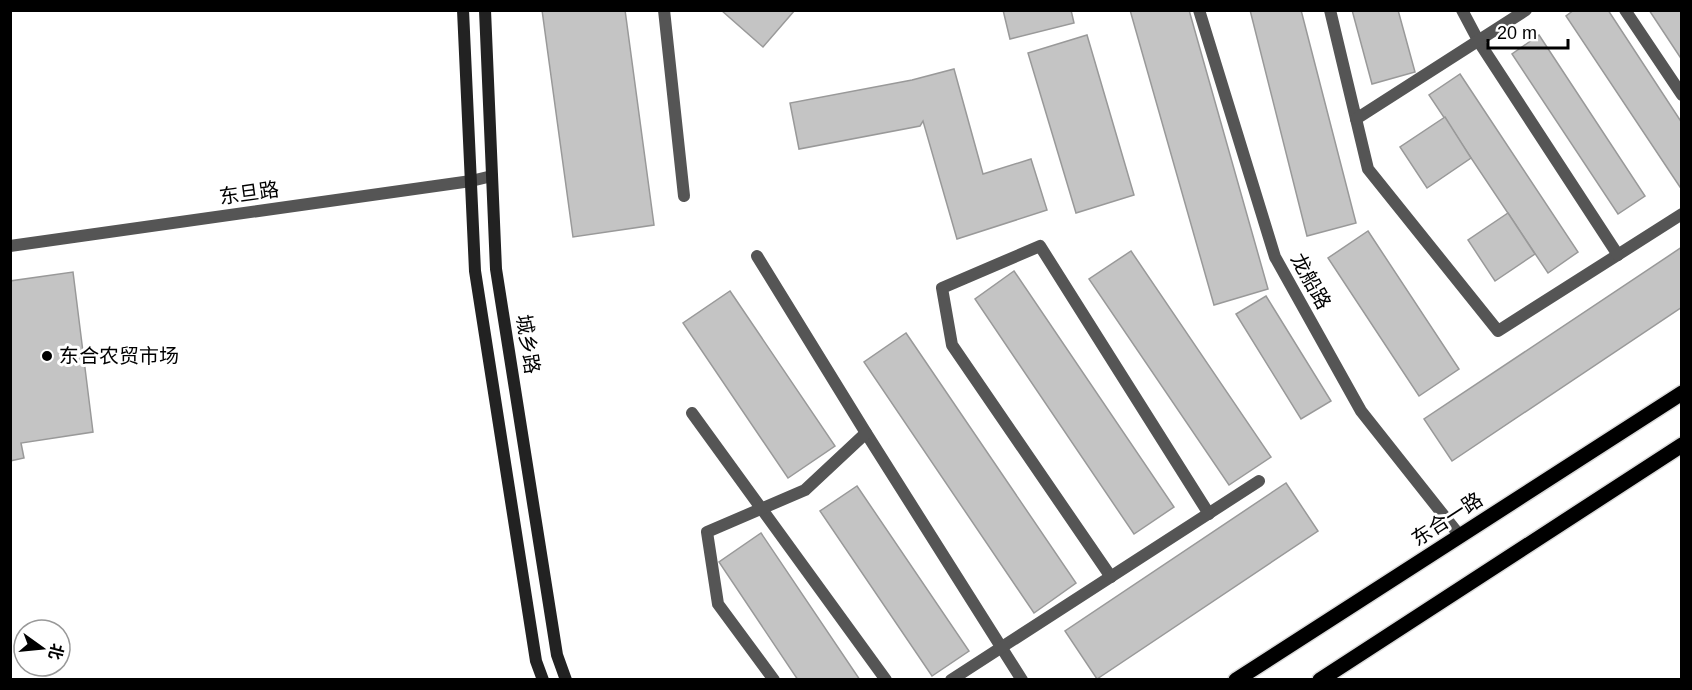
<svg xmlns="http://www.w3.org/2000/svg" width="1692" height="690" font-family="Helvetica,'Noto Sans SC',sans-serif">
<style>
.building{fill:#c4c4c4;stroke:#999;stroke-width:1.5}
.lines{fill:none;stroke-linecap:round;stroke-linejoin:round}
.primary-casing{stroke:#dbdbdb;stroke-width:18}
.service{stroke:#555;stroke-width:12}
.minor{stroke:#555;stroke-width:12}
.tertiary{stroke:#555;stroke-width:12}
.secondary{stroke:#222;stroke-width:12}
.primary{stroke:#000;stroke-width:15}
.poi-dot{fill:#000;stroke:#fff;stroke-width:2}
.labels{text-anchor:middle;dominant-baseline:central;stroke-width:6;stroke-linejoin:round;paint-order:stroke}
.street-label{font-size:20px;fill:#000;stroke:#fff}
.poi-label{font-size:20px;fill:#000;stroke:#fff;text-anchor:start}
</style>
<rect width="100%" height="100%" fill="#fff"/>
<g class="building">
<polygon points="542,10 625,10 654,225 573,237"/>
<polygon points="721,10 795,10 763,47"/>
<polygon points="1003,10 1071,10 1074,23 1010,39"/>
<polygon points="1130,10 1189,10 1268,289 1214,305"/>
<polygon points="1250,10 1301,10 1356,223 1307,236"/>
<polygon points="1352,10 1398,10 1415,72 1372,84"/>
<polygon points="1574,10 1608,10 1682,123 1682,186 1680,187 1566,16"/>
<polygon points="1649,10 1682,10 1682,60"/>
<polygon points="1087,35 1134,195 1076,213 1028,53"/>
<polygon points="1539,35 1645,196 1618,214 1512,54"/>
<polygon points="954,69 983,174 1031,159 1047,210 957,239 923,121 920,126 799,149 790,103 912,80"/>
<polygon points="1460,74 1578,252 1548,273 1429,95"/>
<polygon points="1445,117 1471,158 1427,188 1400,147"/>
<polygon points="1508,213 1535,254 1495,281 1468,240"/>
<polygon points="1368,231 1459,369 1419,396 1328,258"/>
<polygon points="1682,247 1682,307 1452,461 1424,419"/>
<polygon points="1131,251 1271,457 1229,485 1089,279"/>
<polygon points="1014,271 1174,507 1134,534 975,299"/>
<polygon points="73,272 93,432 21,443 24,458 10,461 10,281"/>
<polygon points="730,291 835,446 788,478 683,323"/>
<polygon points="1266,296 1331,401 1301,419 1236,314"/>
<polygon points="906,333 1076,583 1034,613 864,362"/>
<polygon points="1286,483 1318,531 1097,679 1065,631"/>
<polygon points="857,486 969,651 932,676 820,511"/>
<polygon points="761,533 860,680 798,680 719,562"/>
</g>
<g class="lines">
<g class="primary-casing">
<g id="primary">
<polyline points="1236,680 1682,393"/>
<polyline points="1320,680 1682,445"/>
</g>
</g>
<g class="service">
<polyline points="664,10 684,196"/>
<polyline points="1330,10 1368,169 1498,331 1682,214"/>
<polyline points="1462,10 1479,42 1618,255"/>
<polyline points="1625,10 1682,95"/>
<polyline points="1356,119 1526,10"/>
<polyline points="757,256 866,433 1022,680"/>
<polyline points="692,413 886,680"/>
<polyline points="1111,577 952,345 942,288 1040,246 1209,514"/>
<polyline points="774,680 718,604 707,532 805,490 866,433"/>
<polyline points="951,680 1259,481"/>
</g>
<polyline class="minor" points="1199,10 1275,257 1361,411 1460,536"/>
<polyline class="tertiary" points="10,246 471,181 492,176"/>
<g class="secondary">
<polyline points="463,10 475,271 536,661 543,680"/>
<polyline points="485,10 496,269 557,655 566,680"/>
</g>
<use href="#primary" class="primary"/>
</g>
<circle class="poi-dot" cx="47" cy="356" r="6"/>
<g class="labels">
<g class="street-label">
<text transform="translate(249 193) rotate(-8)">东旦路</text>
<text transform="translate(1311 281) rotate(61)">龙船路</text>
<text transform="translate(528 344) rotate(81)">城乡路</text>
<text transform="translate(1447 519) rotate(-33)">东合一路</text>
</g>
<g class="poi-label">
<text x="59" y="356">东合农贸市场</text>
</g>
</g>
<rect width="1692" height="690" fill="none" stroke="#000000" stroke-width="24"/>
<g transform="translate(42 648) rotate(105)"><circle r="28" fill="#ffffff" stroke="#999999" stroke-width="1.5"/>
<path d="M0-4.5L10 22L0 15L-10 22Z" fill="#000000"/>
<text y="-9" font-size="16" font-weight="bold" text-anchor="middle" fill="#000000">北</text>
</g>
<path d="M1488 39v9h80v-9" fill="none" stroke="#000000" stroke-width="3"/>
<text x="1497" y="39" font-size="18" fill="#000000" stroke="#ffffff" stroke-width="4.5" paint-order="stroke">20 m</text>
</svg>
